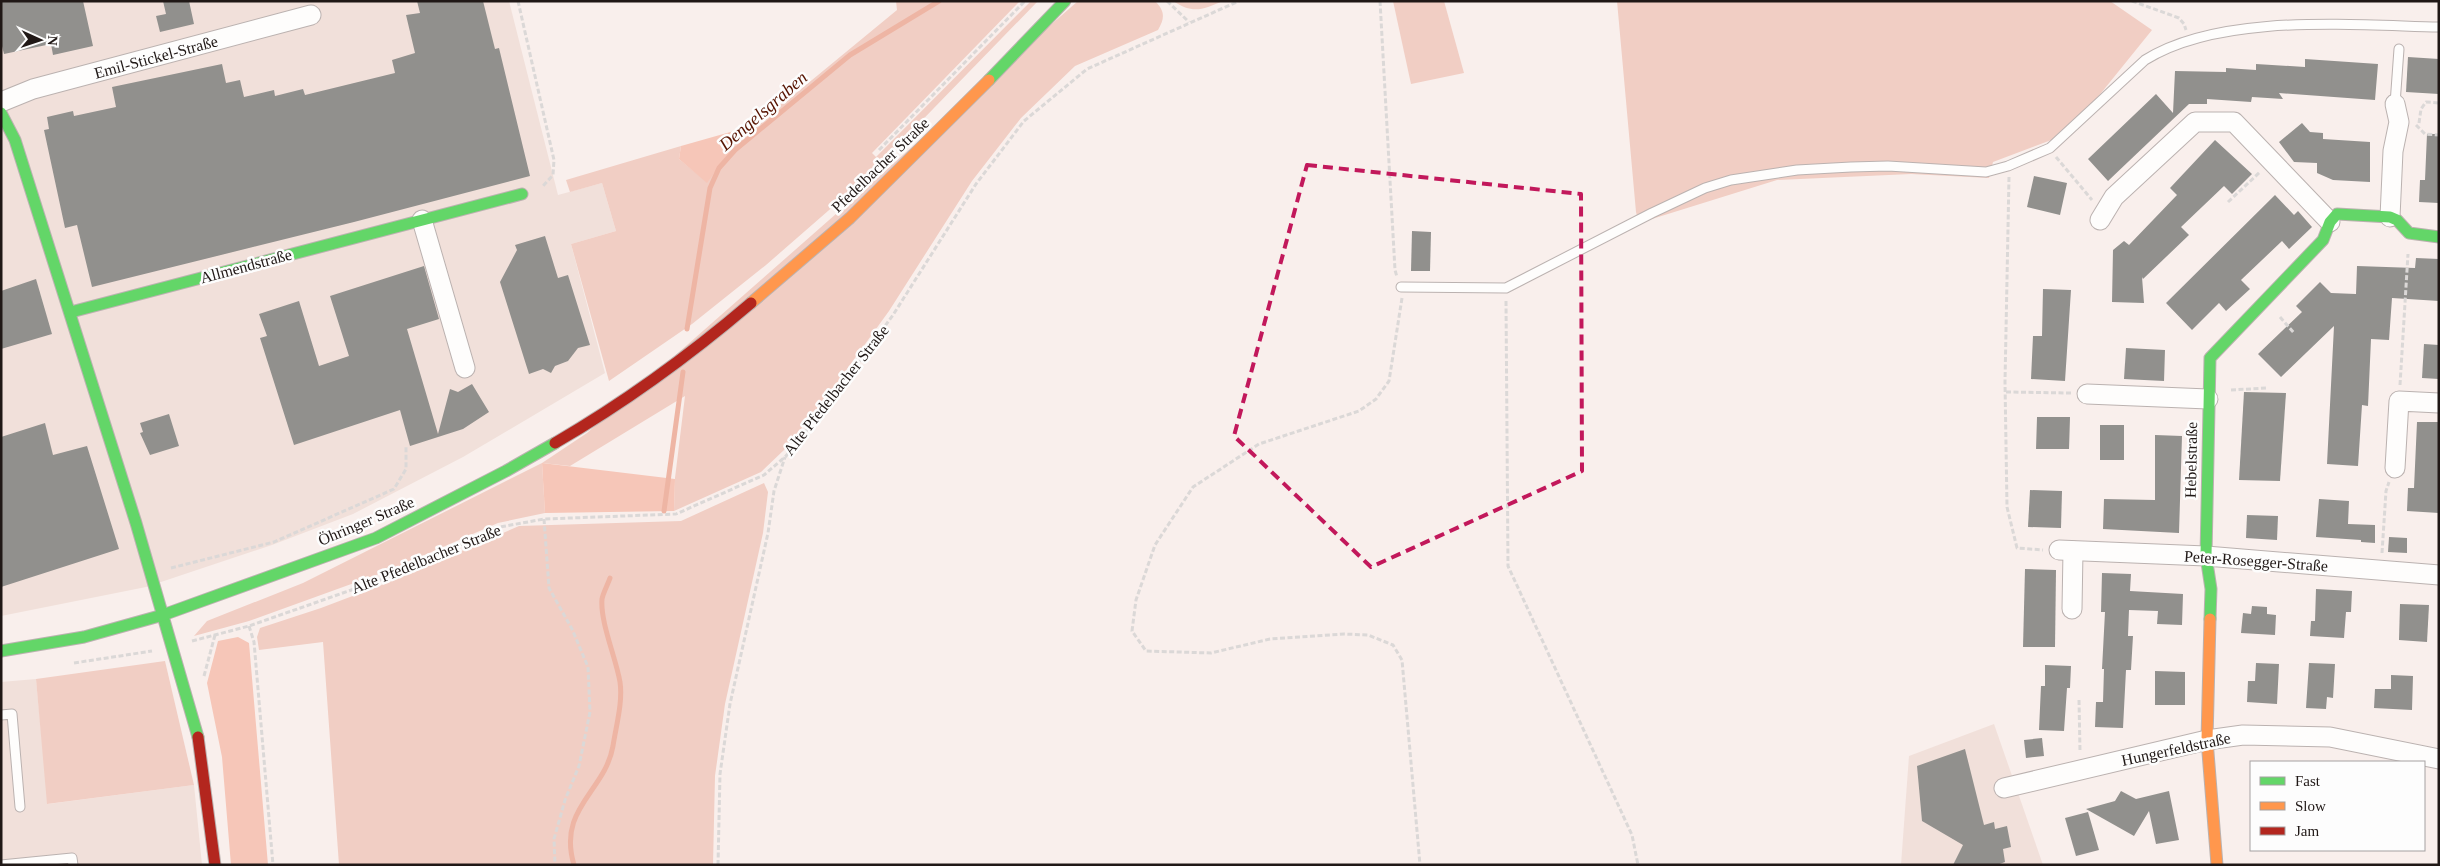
<svg xmlns="http://www.w3.org/2000/svg" width="2440" height="866" font-family="'Times New Roman',serif">
<style>
.built{fill:#f1e0da}
.green{fill:#f1cec4}
.forest{fill:#f6c6b8}
.lines{fill:none;stroke-linecap:round;stroke-linejoin:round}
.stream{stroke:#eeb5a4;stroke-width:5}
.building{fill:#91908d}
.lane-casing{stroke:#bbb2b0;stroke-width:11}
.street-casing{stroke:#bbb2b0;stroke-width:21}
.fast-casing{stroke:#bbb2b0;stroke-width:13}
.slow-casing{stroke:#bbb2b0;stroke-width:13}
.jam-casing{stroke:#bbb2b0;stroke-width:13}
.path{stroke:#dbd8d7;stroke-width:3;stroke-dasharray:5 2.5;stroke-linecap:butt}
.lane{stroke:#fefdfc;stroke-width:9}
.street{stroke:#fefdfc;stroke-width:19}
.fast{stroke:#63d668;stroke-width:11}
.slow{stroke:#ff974d;stroke-width:11}
.jam{stroke:#b3261e;stroke-width:11}
.marked{fill:none;stroke:#c2185b;stroke-width:4;stroke-dasharray:10 6;stroke-linejoin:round}
.labels{text-anchor:middle;dominant-baseline:central;stroke-width:5;stroke-linejoin:round;paint-order:stroke}
.street-label{font-size:16px;fill:#201816;stroke:#fdfdfd}
.water-label{font-size:18px;font-style:italic;fill:#571300;stroke:#fdfdfd}
</style>
<rect width="100%" height="100%" fill="#f9efec"/>
<g class="built">
<polygon points="1,1 509,1 558,195 602,183 616,231 571,244 605,373 463,457 353,514 272,545 146,587 1,616"/>
<polygon points="36,679 48,804 194,785 202,865 1,865 1,682"/>
<polygon points="1994,724 2043,865 1901,865 1909,756"/>
</g>
<g class="green">
<polygon points="896,1 1020,1 872,153 876,157 1031,1 1038,1 900,143 836,204 766,265 692,324 609,381 571,244 616,231 602,183 570,192 566,180 681,146 679,159 707,182 748,127 795,94 897,10"/>
<path d="M 1078,1 L 1155,1 C 1165,11 1165,18 1158,30 L 1075,66 L 1021,118 L 972,181 L 889,311 L 826,398 L 784,450 L 761,472 L 674,511 L 675,478 L 685,396 L 570,466 L 542,463 L 545,513 L 498,523 L 390,570 L 249,621 L 194,636 L 207,621 L 303,583 L 542,463 L 587,433 Z"/>
<path d="M 1173,1 L 1223,1 C 1202,10 1193,14 1173,1 Z"/>
<polygon points="1393,1 1444,1 1464,73 1411,84"/>
<polygon points="1617,1 2110,1 2152,30 2093,103 2054,139 1993,162 1989,178 1911,174 1777,180 1639,223 1636,212"/>
<polygon points="764,483 768,492 763,533 725,704 715,776 713,865 339,865 323,642 259,650 257,637 260,628 321,608 392,581 519,526 681,521"/>
<polygon points="165,661 194,785 47,804 36,679"/>
</g>
<g class="forest">
<polygon points="748,127 707,183 679,159 681,146"/>
<polygon points="542,463 675,479 674,511 545,513"/>
<polygon points="238,637 249,643 268,865 231,865 222,757 207,683 218,641"/>
</g>
<g class="lines">
<g class="stream">
<polyline points="687,329 710,188 719,168 735,150 850,55 939,1"/>
<polyline points="664,511 683,372"/>
<path d="M 574,865 C 557,808 605,792 613,746 C 616,726 623,702 620,682 C 616,658 600,622 602,599 C 603,593 608,584 610,578"/>
</g>
</g>
<g class="building">
<polygon points="1,1 83,1 93,46 53,55 51,44 4,54 1,42"/>
<polygon points="163,1 189,1 194,24 160,32 156,16 166,14"/>
<polygon points="417,1 483,1 495,49 499,48 530,176 354,222 92,287 77,225 65,228 44,130 49,129 47,117 73,111 74,116 116,107 112,87 222,64 226,83 240,80 244,97 274,90 275,96 303,89 305,95 395,73 392,60 415,53 406,15 420,13"/>
<polygon points="2408,57 2439,59 2439,94 2406,92"/>
<polygon points="2305,59 2378,64 2375,100 2279,93 2283,99 2252,97 2251,102 2207,99 2207,104 2189,104 2108,181 2088,159 2156,94 2173,113 2175,71 2226,72 2226,68 2256,70 2256,64 2305,67"/>
<polygon points="2302,123 2310,132 2323,133 2323,139 2370,142 2370,182 2333,180 2317,173 2317,163 2294,162 2279,142"/>
<polygon points="2427,134 2439,134 2439,203 2419,202 2420,180 2425,180"/>
<polygon points="2215,140 2252,174 2232,194 2224,186 2181,227 2189,235 2143,279 2142,277 2144,303 2112,302 2113,250 2124,241 2129,245 2177,195 2170,188"/>
<polygon points="2034,176 2067,183 2060,215 2027,207"/>
<polygon points="2275,195 2294,215 2298,211 2312,227 2289,249 2282,241 2241,280 2250,289 2226,311 2219,303 2192,330 2166,303"/>
<polygon points="1412,231 1431,232 1430,271 1411,271"/>
<polygon points="545,236 558,278 568,275 590,345 578,348 568,361 555,366 551,373 543,369 529,374 500,282 517,250 515,245"/>
<polygon points="2416,258 2439,259 2439,301 2392,298 2389,340 2371,339 2368,406 2362,405 2358,466 2327,464 2334,326 2281,377 2258,354 2302,312 2296,306 2320,282 2331,293 2356,294 2357,266 2415,268"/>
<polygon points="424,266 439,319 407,329 438,434 450,389 458,392 472,384 489,412 463,429 410,446 400,410 294,445 260,338 267,336 259,314 299,301 319,366 349,356 330,296"/>
<polygon points="36,279 52,334 1,349 1,291"/>
<polygon points="2043,289 2071,290 2065,381 2031,379 2033,336 2042,336"/>
<polygon points="2424,344 2439,345 2439,379 2422,378"/>
<polygon points="2126,348 2165,350 2164,381 2124,379"/>
<polygon points="2244,392 2286,393 2280,481 2239,480"/>
<polygon points="169,414 179,446 150,455 140,433 143,432 140,423"/>
<polygon points="2037,417 2070,417 2069,449 2036,449"/>
<polygon points="2417,422 2439,422 2439,513 2407,511 2408,488 2414,488"/>
<polygon points="45,423 53,455 87,446 119,549 1,587 1,437"/>
<rect x="2100" y="425" width="24" height="35"/>
<polygon points="2155,435 2182,436 2179,533 2103,529 2104,499 2155,500"/>
<polygon points="2030,490 2062,491 2061,528 2028,527"/>
<polygon points="2319,499 2349,501 2348,524 2375,525 2375,543 2361,542 2361,540 2316,537"/>
<polygon points="2247,515 2278,516 2277,540 2246,538"/>
<polygon points="2389,537 2407,538 2407,553 2388,552"/>
<polygon points="2025,569 2056,570 2055,647 2023,647"/>
<polygon points="2102,573 2131,574 2130,591 2183,594 2182,625 2157,624 2158,611 2129,610 2128,636 2133,636 2131,670 2126,670 2123,728 2095,727 2096,702 2103,702 2104,669 2102,669 2105,612 2101,612"/>
<polygon points="2316,589 2352,591 2351,612 2346,612 2344,638 2310,636 2311,621 2315,621"/>
<polygon points="2400,604 2429,605 2427,642 2399,640"/>
<polygon points="2252,606 2267,607 2267,614 2276,615 2275,635 2241,633 2243,613 2251,614"/>
<polygon points="2256,663 2279,664 2277,704 2247,702 2248,681 2255,681"/>
<polygon points="2309,663 2335,664 2333,698 2327,697 2326,709 2306,708"/>
<polygon points="2045,665 2071,666 2070,688 2067,688 2064,731 2039,730 2041,686 2045,686"/>
<polygon points="2155,671 2185,672 2185,705 2155,705"/>
<polygon points="2391,675 2413,676 2412,710 2374,708 2375,689 2391,689"/>
<polygon points="2042,738 2044,756 2026,758 2024,740"/>
<polygon points="1965,749 1984,825 1994,822 1995,829 2007,826 2011,847 2003,849 2005,862 1997,865 1953,865 1963,845 1922,821 1917,766"/>
<polygon points="2121,791 2136,799 2169,791 2179,840 2156,844 2149,811 2134,836 2086,809 2115,801"/>
<polygon points="2088,812 2099,850 2076,856 2065,818"/>
</g>
<g class="lines">
<g class="lane-casing">
<g id="lane">
<polyline points="2395,104 2399,49"/>
<path d="M 1401,287 L 1506,288 L 1652,213 L 1705,188 L 1731,180 L 1797,170 L 1851,167 L 1888,166 L 1986,172 L 2008,166 L 2050,148 L 2145,60 C 2220,13 2352,25 2439,27"/>
<polyline points="1,715 12,714 20,807"/>
<polyline points="1,865 72,858 73,865"/>
</g>
</g>
<g class="street-casing">
<g id="street">
<polyline points="1,102 33,89 311,15"/>
<polyline points="2390,217 2393,151 2399,122 2395,104"/>
<polyline points="422,220 465,368"/>
<polyline points="2100,220 2114,197 2195,122 2234,122 2330,222"/>
<polyline points="2087,394 2208,399"/>
<polyline points="2395,468 2399,401 2439,403"/>
<polyline points="2059,550 2206,556 2439,575"/>
<polyline points="2072,609 2073,551"/>
<polyline points="2004,788 2207,740 2243,735 2330,737 2439,759"/>
</g>
</g>
<g class="fast-casing">
<g id="fast">
<polyline points="989,80 1065,1"/>
<polyline points="1,113 15,140 136,523 198,737"/>
<polyline points="71,312 522,194"/>
<polyline points="2210,619 2211,589 2206,556 2210,358 2323,240 2330,222 2337,214 2390,217 2397,220 2409,233 2439,237"/>
<polyline points="1,651 84,637 163,615 376,538 506,471 555,443"/>
</g>
</g>
<g class="slow-casing">
<g id="slow">
<polyline points="751,303 850,218 989,80"/>
<polyline points="2210,619 2207,740 2217,865"/>
</g>
</g>
<g class="jam-casing">
<g id="jam">
<path d="M 555,443 C 624,403 690,355 751,303"/>
<polyline points="198,737 215,865"/>
</g>
</g>
<g class="path">
<polyline points="518,1 554,160 553,175 542,187"/>
<polyline points="1167,1 1189,22"/>
<polyline points="1380,1 1395,270 1397,277"/>
<polyline points="2132,1 2179,18 2184,24 2186,30"/>
<polyline points="2419,123 2421,109 2426,102 2439,103"/>
<polyline points="2416,125 2425,134 2439,135"/>
<polyline points="879,150 1025,1"/>
<polyline points="2056,157 2092,200"/>
<polyline points="2009,177 2005,382 2007,507 2017,548 2043,550"/>
<polyline points="2228,202 2260,172"/>
<polyline points="1402,298 1389,381 1376,399 1359,411 1259,444 1193,487 1155,545 1136,600 1132,631 1146,651 1211,653 1270,639 1344,634 1368,635 1393,645 1402,660 1420,865"/>
<polyline points="1506,301 1508,566 1632,835 1638,865"/>
<polyline points="2280,317 2294,333"/>
<polyline points="2400,385 2408,254"/>
<polyline points="2231,390 2267,388"/>
<polyline points="2006,392 2071,393"/>
<polyline points="544,519 549,588 572,629 588,667 590,712 579,766 565,800 554,839 555,865"/>
<polyline points="2382,553 2386,491 2389,482"/>
<polyline points="171,568 274,542 394,489 406,469 406,445"/>
<polyline points="249,626 254,642 273,865"/>
<polyline points="192,641 249,626 391,576 500,527 544,519 676,514 764,475 786,456 831,400 893,315 976,184 1024,121 1087,69 1239,1"/>
<polyline points="74,663 152,651"/>
<polyline points="204,676 215,635"/>
<polyline points="2079,700 2080,751"/>
<polyline points="718,865 720,774 730,704 768,533 774,491 785,457"/>
</g>
<use href="#lane" class="lane"/>
<use href="#street" class="street"/>
<use href="#fast" class="fast"/>
<use href="#slow" class="slow"/>
<use href="#jam" class="jam"/>
</g>
<path class="marked" d="M 1307,165 L 1581,194 L 1582,471 L 1371,567 L 1234,436 Z"/>
<g class="labels">
<g class="street-label">
<text transform="translate(156 57) rotate(-15)">Emil-Stickel-Straße</text>
<text transform="translate(880 165) rotate(-44)">Pfedelbacher Straße</text>
<text transform="translate(246 266) rotate(-15)">Allmendstraße</text>
<text transform="translate(836 390) rotate(-52)">Alte Pfedelbacher Straße</text>
<text transform="translate(2191 460) rotate(-89)">Hebelstraße</text>
<text transform="translate(366 521) rotate(-23)">Öhringer Straße</text>
<text transform="translate(426 559) rotate(-22)">Alte Pfedelbacher Straße</text>
<text transform="translate(2256 561) rotate(4)">Peter-Rosegger-Straße</text>
<text transform="translate(2176 749) rotate(-12)">Hungerfeldstraße</text>
</g>
<g class="water-label">
<text transform="translate(763 111) rotate(-41)">Dengelsgraben</text>
</g>
</g>
<rect width="2440" height="866" fill="none" stroke="#201816" stroke-width="5"/>
<rect x="2250" y="761" width="175" height="90" fill="#fdfdfd" stroke="#a5a1a1"/>
<rect x="2260" y="777" width="25" height="8" fill="#63d668" stroke="#a5a1a1"/>
<text x="2295" y="786" font-size="15" fill="#201816">Fast</text>
<rect x="2260" y="802" width="25" height="8" fill="#ff974d" stroke="#a5a1a1"/>
<text x="2295" y="811" font-size="15" fill="#201816">Slow</text>
<rect x="2260" y="827" width="25" height="8" fill="#b3261e" stroke="#a5a1a1"/>
<text x="2295" y="836" font-size="15" fill="#201816">Jam</text>
<g transform="translate(40 40) rotate(93)" stroke="#fdfdfd" stroke-width="4" paint-order="stroke">
<path d="M0-4L9 19L0 12L-9 19Z" fill="#201816"/>
<text y="-8" font-size="14" font-weight="bold" text-anchor="middle" fill="#201816">N</text>
</g>
</svg>
